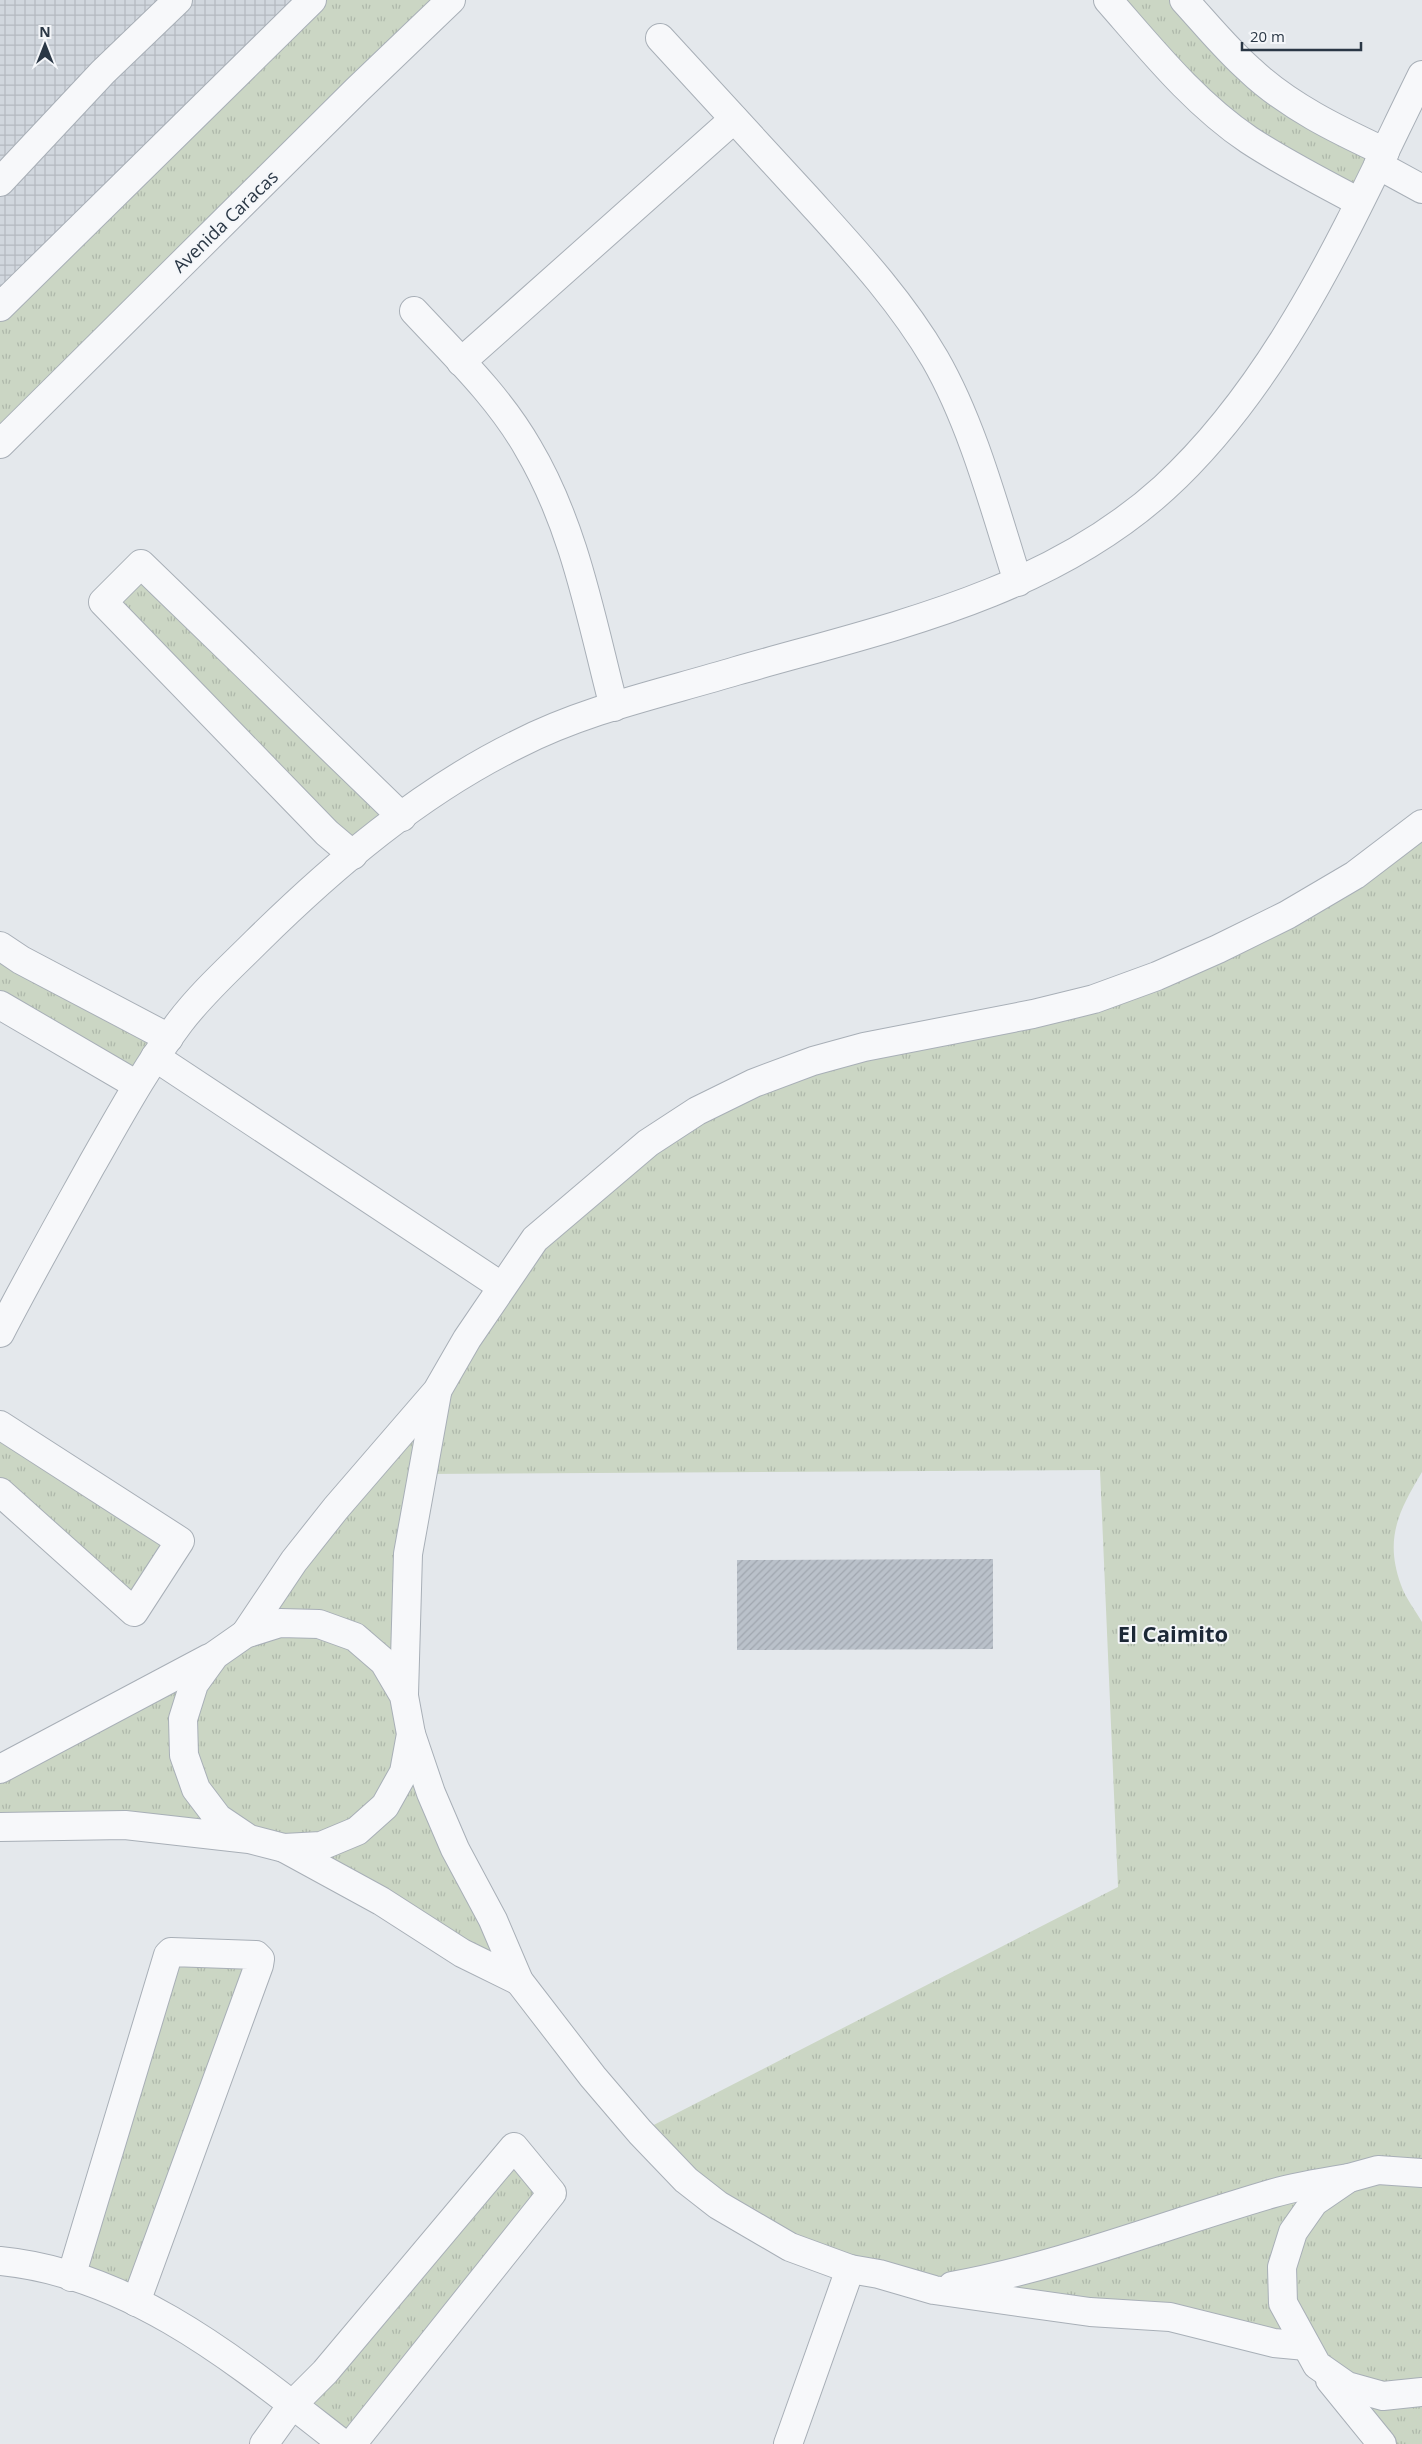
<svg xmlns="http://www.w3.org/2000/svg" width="1422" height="2444" font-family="'Open Sans',sans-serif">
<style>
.industrial{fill:url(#industrial-grid)}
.grass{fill:url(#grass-tufts)}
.building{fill:url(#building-hatch)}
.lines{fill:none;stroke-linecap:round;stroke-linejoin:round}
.minor-casing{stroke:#a8afb7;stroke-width:30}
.tertiary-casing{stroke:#a8afb7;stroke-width:30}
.minor{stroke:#f7f8fa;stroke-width:28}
.tertiary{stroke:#f7f8fa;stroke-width:28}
.labels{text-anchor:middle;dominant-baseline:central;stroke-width:4;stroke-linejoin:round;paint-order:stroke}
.street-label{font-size:18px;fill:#2a3745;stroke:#f4f6f9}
.district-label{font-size:22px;font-weight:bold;fill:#1c2836;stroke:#f4f6f9}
</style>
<defs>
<pattern id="industrial-grid" width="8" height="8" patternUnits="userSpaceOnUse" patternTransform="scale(1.25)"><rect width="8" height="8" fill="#d1d7de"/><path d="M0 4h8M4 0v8" fill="none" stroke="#b4b9c0"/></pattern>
<pattern id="grass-tufts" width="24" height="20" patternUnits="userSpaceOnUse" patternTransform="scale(1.25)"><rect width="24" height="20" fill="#cbd6c4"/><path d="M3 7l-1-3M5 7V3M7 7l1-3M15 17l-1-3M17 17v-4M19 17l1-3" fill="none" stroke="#aeb8aa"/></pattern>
<pattern id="building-hatch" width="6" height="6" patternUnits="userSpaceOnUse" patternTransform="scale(1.25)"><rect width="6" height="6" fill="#bac1ca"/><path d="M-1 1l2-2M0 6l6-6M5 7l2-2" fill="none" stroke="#a0a6af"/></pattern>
</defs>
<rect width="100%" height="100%" fill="#e4e8ec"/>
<polygon class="industrial" points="0,0 312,0 0,307"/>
<g class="grass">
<polygon points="312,0 451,0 0,444 0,307"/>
<polygon points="1108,0 1184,0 1223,44 1385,152 1359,202 1291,166"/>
<polygon points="141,564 399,819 356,852 103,602"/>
<path d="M 1422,824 L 1422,1472 C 1399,1511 1384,1538 1401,1585 C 1405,1597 1415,1610 1422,1622 L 1422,2444 L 1382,2444 L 1317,2365 L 1274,2343 L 1090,2312 L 790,2247 L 640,2132 L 1118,1887 L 1100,1470 L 422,1474 L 404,1696 L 519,1981 L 284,1848 L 0,1827 L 0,1769 L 245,1634 L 535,1239 L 754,1083 L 1157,976 Z"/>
<polygon points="0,946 168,1039 138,1084 0,1005"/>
<polygon points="0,1425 180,1541 134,1612 0,1492"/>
<polygon points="170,1957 264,1958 133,2300 76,2278"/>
<polygon points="514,2147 552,2193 347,2444 298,2409"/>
</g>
<polygon class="building" points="993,1559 993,1649 737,1650 737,1560"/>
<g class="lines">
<g class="minor-casing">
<g id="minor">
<path d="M 1108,0 C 1151,49 1194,103 1249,140 C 1284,163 1321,182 1359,202"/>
<path d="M 1184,0 C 1206,24 1226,49 1250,70 C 1288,106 1338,130 1385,152"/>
<path d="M 660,38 C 708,91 757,144 806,197 C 852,248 900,299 935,359 C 973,425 995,510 1018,582"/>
<polyline points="1378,165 1422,189"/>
<polyline points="0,182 103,72 178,0"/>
<path d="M 414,311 C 454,354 499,397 528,448 C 575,527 591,619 614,707"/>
<polyline points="461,362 734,119"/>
<polyline points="353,855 327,833 103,602 141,564 402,817"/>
<polyline points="0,946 21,960 169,1038"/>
<polyline points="0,1005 137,1085"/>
<polyline points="155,1057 501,1286"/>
<path d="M 0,1333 C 29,1277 60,1222 91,1166 C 119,1117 146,1067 180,1022 C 202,993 230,968 256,942 C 333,866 420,792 518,744 C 586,709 663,693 736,671 C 886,628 1045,596 1164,488 C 1283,379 1352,217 1422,75"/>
<polyline points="0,1425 180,1541 134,1612 0,1492"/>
<polyline points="245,1634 294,1561 336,1508 437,1391 467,1339 535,1239 648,1143 697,1111 754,1083 813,1061 864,1047 1033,1014 1094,999 1157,976 1218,949 1287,915 1355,875 1422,824"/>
<polyline points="404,1694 408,1554 437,1393"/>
<polyline points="411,1734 431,1793 455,1849 493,1920 519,1981 593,2077 640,2132 686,2180 718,2205 790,2247 850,2269 879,2274 934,2290 1090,2312 1170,2317 1274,2343 1306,2346"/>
<polyline points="0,1769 209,1658"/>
<polyline points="0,1827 125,1825 249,1839 284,1848 321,1846 357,1831 385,1806 404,1772 411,1734 404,1696 384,1662 355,1637 319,1624 280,1623 245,1634 215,1655 194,1684 183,1719 184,1755 196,1789 218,1818 249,1839"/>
<polyline points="284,1848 381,1901 462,1953 519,1981"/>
<polyline points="1422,2173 1378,2170 1349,2178 1314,2202 1293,2232 1282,2267 1283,2303 1317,2365 1347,2386 1383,2396 1422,2392"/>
<path d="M 0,2261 C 134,2274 241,2365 343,2444"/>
<polyline points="71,2277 168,1955 171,1952 256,1955 260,1959 259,1965 136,2302"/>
<path d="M 952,2286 C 1062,2266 1167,2224 1274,2193 C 1298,2186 1324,2182 1349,2178"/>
<polyline points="1330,2380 1382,2444"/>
<polyline points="264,2444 292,2405 325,2372 514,2147 552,2193 352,2444"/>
<polyline points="788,2444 850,2269"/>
</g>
</g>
<g class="tertiary-casing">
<g id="tertiary">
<polyline points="0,307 312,0"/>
<polyline points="0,444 357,90 451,0"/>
</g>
</g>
<use href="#minor" class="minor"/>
<use href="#tertiary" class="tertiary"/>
</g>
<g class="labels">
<g class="street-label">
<text transform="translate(225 221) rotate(-44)">Avenida Caracas</text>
</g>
<g class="district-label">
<text x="1173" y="1633">El Caimito</text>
</g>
</g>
<g transform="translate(45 45)" stroke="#f4f6f9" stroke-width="4" paint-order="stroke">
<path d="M0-4L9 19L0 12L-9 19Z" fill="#2a3745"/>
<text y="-8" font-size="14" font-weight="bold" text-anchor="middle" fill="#2a3745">N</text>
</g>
<path d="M1242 42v8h119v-8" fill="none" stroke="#2a3745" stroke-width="2.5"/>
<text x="1250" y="42" font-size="15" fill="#2a3745" stroke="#f4f6f9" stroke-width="4" paint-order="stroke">20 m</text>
</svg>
